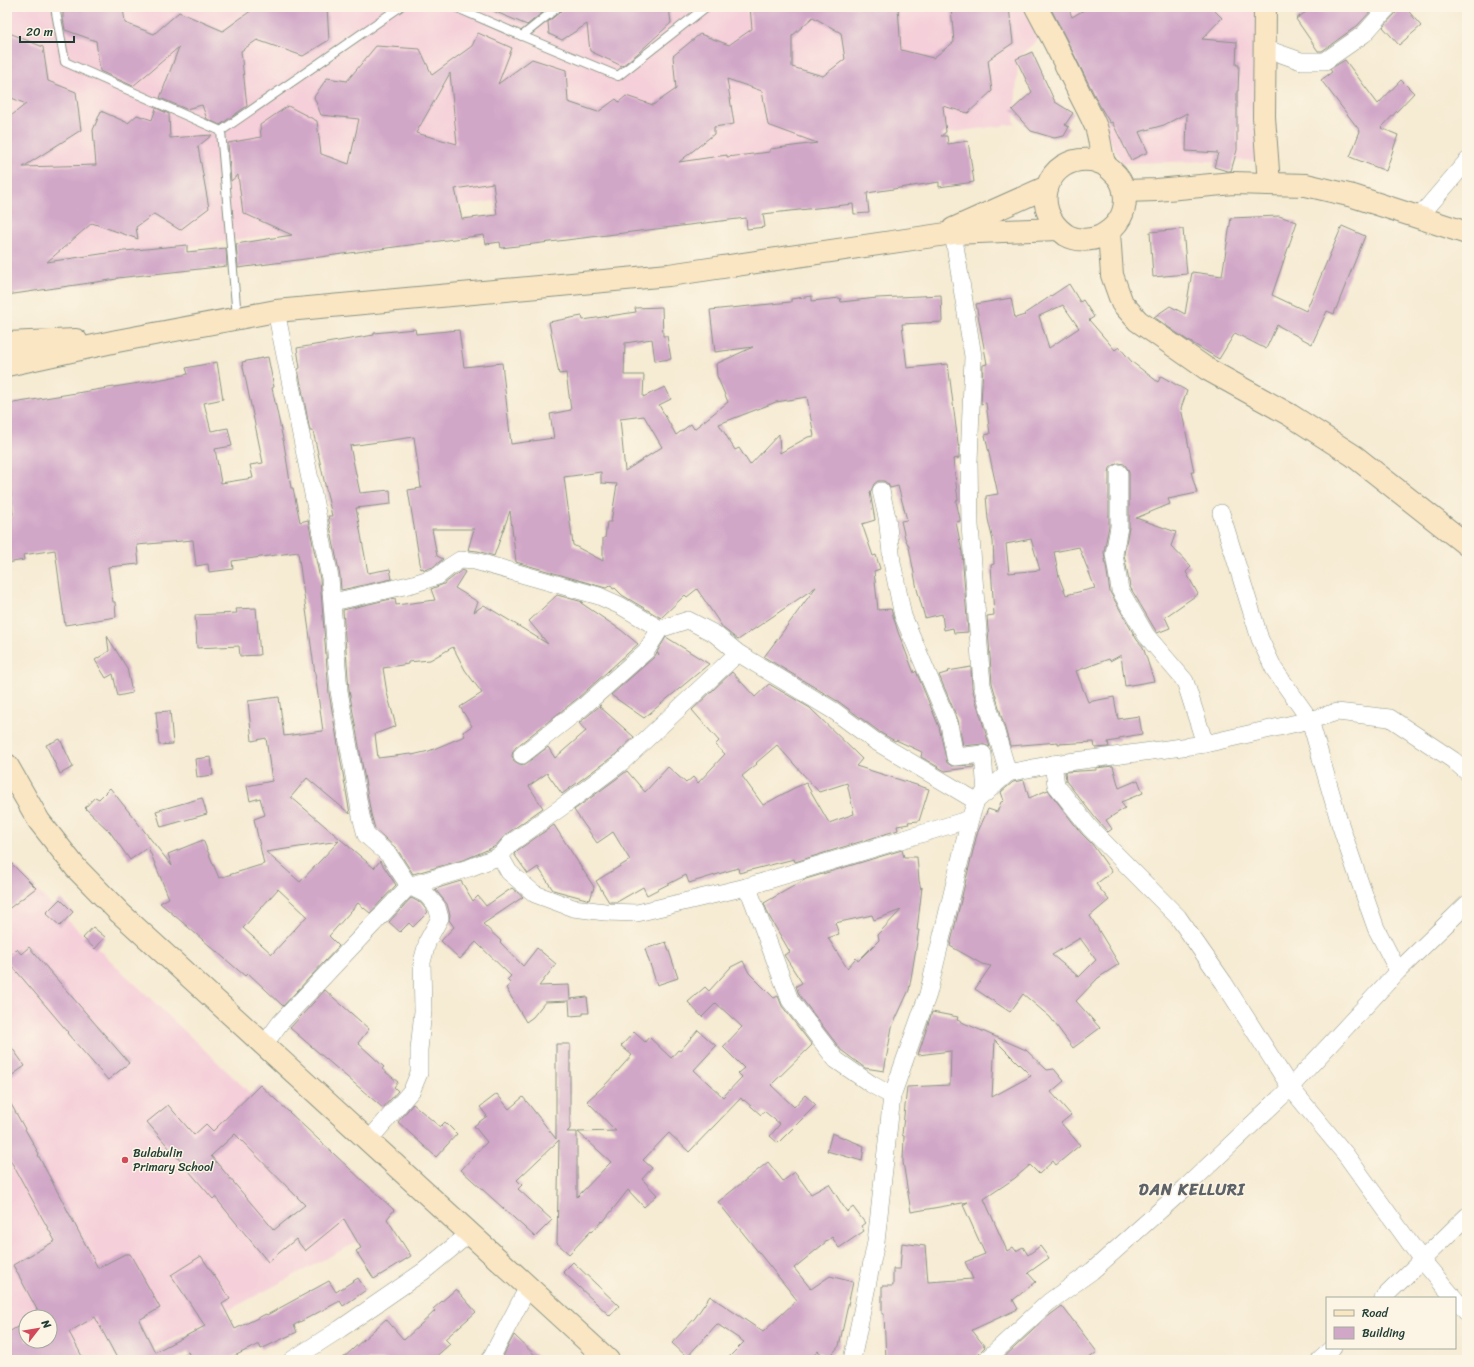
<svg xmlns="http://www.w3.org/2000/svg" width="1474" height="1367" font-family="Sriracha,sans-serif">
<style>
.built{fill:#f5cfd9;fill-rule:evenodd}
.building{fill:#d1a7c8;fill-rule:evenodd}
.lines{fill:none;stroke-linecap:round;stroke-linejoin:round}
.lane-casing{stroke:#8a9484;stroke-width:10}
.street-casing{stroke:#8a9484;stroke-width:18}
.secondary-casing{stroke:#8a9484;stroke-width:24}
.lane{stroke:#fff;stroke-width:8}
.street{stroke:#fff;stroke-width:17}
.secondary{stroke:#fbe6c4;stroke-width:22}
.poi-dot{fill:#d1495b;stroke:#fcf5e5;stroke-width:1.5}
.labels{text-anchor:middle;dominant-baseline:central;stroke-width:3;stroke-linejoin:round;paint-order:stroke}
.poi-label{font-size:12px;fill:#1f3d34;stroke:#fcf5e5;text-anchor:start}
.district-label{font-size:16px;font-weight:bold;letter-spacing:1px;fill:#5d6268;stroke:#fcf5e5}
</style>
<rect width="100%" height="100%" fill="#fcf5e5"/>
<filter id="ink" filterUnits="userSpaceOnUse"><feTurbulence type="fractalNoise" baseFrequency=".025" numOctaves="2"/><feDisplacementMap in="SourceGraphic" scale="8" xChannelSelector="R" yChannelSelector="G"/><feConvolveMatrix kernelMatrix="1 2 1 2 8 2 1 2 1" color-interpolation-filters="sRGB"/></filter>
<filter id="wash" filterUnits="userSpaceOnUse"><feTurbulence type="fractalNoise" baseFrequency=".012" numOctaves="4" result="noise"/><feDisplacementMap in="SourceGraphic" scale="16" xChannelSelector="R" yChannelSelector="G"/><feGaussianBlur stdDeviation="0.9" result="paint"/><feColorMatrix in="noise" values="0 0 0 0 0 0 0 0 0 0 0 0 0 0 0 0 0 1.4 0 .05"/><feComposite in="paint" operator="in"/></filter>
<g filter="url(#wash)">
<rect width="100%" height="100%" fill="#f6ebd3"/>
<g class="built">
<polygon points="7,7 1027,7 1044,43 1039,39 1016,60 1018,63 1014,122 1016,124 969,130 7,274"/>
<polygon points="1041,7 1266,7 1267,160 1122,163"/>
<path d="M 36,890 L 389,1225 L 197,1327 L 130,1360 L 7,1360 L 7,912 ZM 26,1317 L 50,1317 L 50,1341 L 26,1341 Z"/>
</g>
<g id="blocks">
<g class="building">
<polygon points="63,7 123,7 125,23 154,34 179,12 223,31 256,7 327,7 329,40 303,56 257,40 241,51 247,106 220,125 207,119 202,105 186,109 160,98 179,47 133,86 100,71 96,41 65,30 63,18"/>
<polygon points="484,7 549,7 527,25"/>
<polygon points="563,7 669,7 671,23 637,54 622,66 590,51 587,24 562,40 549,34 548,22 561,11"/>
<path d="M 750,7 L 898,7 L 901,50 L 933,58 L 954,42 L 951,7 L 1009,7 L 1013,43 L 988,60 L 992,91 L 968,113 L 943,106 L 946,132 L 941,136 L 947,136 L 948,144 L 968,141 L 974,182 L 939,187 L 939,182 L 867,193 L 869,213 L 854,214 L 853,204 L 763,214 L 765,227 L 747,229 L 746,218 L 501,248 L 500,242 L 486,244 L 484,235 L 238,268 L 236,244 L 292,235 L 243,213 L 238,175 L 231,181 L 228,143 L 261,137 L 260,125 L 288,106 L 317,121 L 321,154 L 349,164 L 359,119 L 321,115 L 314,97 L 327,78 L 347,81 L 376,46 L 420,49 L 432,75 L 472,46 L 478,33 L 512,48 L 498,84 L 532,59 L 566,70 L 568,102 L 598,112 L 616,99 L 619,102 L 626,96 L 653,105 L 676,89 L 673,56 L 700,34 L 729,45 L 752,29 ZM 813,17 L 841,33 L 845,59 L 823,76 L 792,67 L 792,36 ZM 450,73 L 457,144 L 416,133 ZM 727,79 L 762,91 L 768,125 L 817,143 L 770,149 L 770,152 L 727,157 L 727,155 L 679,162 L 714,134 L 714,127 L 734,124 ZM 493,183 L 497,215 L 462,219 L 455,189 Z"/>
<polygon points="1050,7 1068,7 1072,17 1089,7 1211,7 1222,18 1202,39 1237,42 1236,65 1239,65 1238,91 1237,91 1237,150 1231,171 1227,171 1214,167 1218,153 1186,151 1187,113 1164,125 1139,132 1148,152 1131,160 1112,122 1110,123 1101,108"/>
<polygon points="1313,7 1375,7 1357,26 1322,51 1318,51 1296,19"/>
<polygon points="1398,7 1405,7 1421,26 1399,45 1383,27 1395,14"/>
<polygon points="7,32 43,47 48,81 76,92 81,130 23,167 96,165 93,130 101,111 128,123 137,115 152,120 156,108 169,114 170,138 212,135 196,148 198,147 209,208 180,230 154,214 136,227 138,239 92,223 47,262 114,252 187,245 187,252 226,248 227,266 117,278 117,279 7,295 7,119 26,104 7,96"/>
<polygon points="1032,52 1055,102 1073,113 1065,125 1069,127 1064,136 1054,138 1031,131 1012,110 1032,92 1016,59"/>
<polygon points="1345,60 1378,104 1401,80 1414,93 1381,128 1398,135 1386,171 1350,157 1360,131 1321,80 1332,72 1330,69"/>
<polygon points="1279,216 1297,222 1272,295 1306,311 1342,226 1365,236 1334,314 1327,311 1312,344 1277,325 1266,349 1235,333 1219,359 1187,340 1154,317 1170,306 1185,314 1192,272 1222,276 1231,218"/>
<polygon points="1183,229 1187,274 1153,277 1150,232"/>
<path d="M 1069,284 L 1080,302 L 1083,300 L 1094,317 L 1089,320 L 1115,350 L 1119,347 L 1132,362 L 1158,382 L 1161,376 L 1187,391 L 1181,408 L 1194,472 L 1191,472 L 1197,493 L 1168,499 L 1170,504 L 1136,518 L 1176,532 L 1171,546 L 1191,567 L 1186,572 L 1198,594 L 1165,617 L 1170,628 L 1157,633 L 1130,587 L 1124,554 L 1129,527 L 1129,473 L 1127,468 L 1124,464 L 1119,463 L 1114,465 L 1110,468 L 1109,473 L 1109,526 L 1104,552 L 1110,592 L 1137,640 L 1143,647 L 1154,681 L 1125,686 L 1121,655 L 1110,661 L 1109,659 L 1076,671 L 1088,702 L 1114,697 L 1118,719 L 1139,716 L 1142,734 L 1119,738 L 1119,740 L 1108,742 L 1109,747 L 1095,748 L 1094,742 L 1058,744 L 1058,742 L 1010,746 L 992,683 L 987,616 L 994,615 L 991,565 L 994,564 L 993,541 L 988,519 L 986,496 L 998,494 L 985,435 L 990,434 L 986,403 L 981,404 L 983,365 L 987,364 L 976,304 L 1011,298 L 1015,318 L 1025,315 L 1024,314 ZM 1063,305 L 1079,328 L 1049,348 L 1039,316 ZM 1031,539 L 1040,570 L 1009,573 L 1006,544 ZM 1079,547 L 1095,588 L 1066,595 L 1059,577 L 1054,552 Z"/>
<path d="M 941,295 L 942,322 L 902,324 L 907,368 L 948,364 L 959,451 L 959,458 L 953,459 L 958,500 L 956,501 L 960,519 L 960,521 L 956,522 L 962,552 L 968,632 L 954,633 L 953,628 L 944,630 L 942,614 L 925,618 L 917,589 L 909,547 L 905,538 L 901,521 L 907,520 L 898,486 L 890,488 L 888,484 L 884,481 L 878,481 L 874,484 L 871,491 L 870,492 L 875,520 L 862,524 L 873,556 L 876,555 L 880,569 L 874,571 L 878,610 L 891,609 L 898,632 L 914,673 L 916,671 L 939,727 L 947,763 L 952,766 L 974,765 L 974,767 L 945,771 L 921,757 L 922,752 L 896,740 L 895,741 L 881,733 L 839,702 L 764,657 L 816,587 L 738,640 L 723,628 L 697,589 L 687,597 L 685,595 L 661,618 L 622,595 L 615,588 L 613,589 L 611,585 L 606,588 L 516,562 L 510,511 L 494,556 L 478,551 L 468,550 L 474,529 L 432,529 L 437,556 L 443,559 L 433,567 L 424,570 L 423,568 L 421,569 L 408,490 L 421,488 L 414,437 L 350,446 L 360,493 L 390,490 L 391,504 L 356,508 L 368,573 L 390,569 L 392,579 L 341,590 L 340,576 L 328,516 L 332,516 L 313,431 L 310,431 L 298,369 L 300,368 L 297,348 L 374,335 L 374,333 L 415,329 L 416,334 L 459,330 L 464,367 L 502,363 L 511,444 L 554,438 L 550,414 L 571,410 L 566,373 L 559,374 L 549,322 L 582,316 L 583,320 L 636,312 L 635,308 L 662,307 L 663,336 L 667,336 L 671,359 L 655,361 L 652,339 L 625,343 L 624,375 L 644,375 L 643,397 L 665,387 L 671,399 L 659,405 L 676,435 L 691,424 L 694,429 L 728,402 L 717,376 L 716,364 L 753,347 L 715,352 L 710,310 L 791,302 L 791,299 L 812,296 L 812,301 L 840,298 L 841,302 L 877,298 ZM 807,397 L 814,436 L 808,437 L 780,453 L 779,434 L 750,465 L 739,448 L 735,450 L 719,424 L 776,402 ZM 644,416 L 662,447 L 625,471 L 620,419 ZM 601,472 L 601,483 L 617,484 L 611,522 L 607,522 L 605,538 L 603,538 L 603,561 L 573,545 L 564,477 Z"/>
<path d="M 268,357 L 274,387 L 272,388 L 284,444 L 291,488 L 293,488 L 300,522 L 308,520 L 320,579 L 329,693 L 350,814 L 307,778 L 291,797 L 374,868 L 380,861 L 396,885 L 370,913 L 358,903 L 329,936 L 339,946 L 283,1006 L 248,973 L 245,976 L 160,903 L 169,898 L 148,847 L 130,860 L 110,832 L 85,808 L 95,797 L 99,799 L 110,788 L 172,866 L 168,854 L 203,840 L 219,878 L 264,864 L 254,819 L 265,815 L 260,798 L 250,801 L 247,786 L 272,781 L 266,738 L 252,741 L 248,701 L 279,697 L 284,736 L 323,731 L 298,552 L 232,561 L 233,569 L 209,572 L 208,564 L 196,566 L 193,540 L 137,545 L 139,564 L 108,567 L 113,602 L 115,602 L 116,617 L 65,625 L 55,550 L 23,555 L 24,560 L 7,563 L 7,517 L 13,514 L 10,484 L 8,484 L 7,474 L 7,404 L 152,381 L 188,374 L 186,368 L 217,362 L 223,399 L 204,403 L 211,431 L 228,428 L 232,446 L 215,449 L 221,483 L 253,478 L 250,465 L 263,463 L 242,362 ZM 339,841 L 300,882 L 266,852 ZM 278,889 L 307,916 L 272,954 L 243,928 Z"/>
<path d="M 462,570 L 465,572 L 455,588 L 478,602 L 474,612 L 484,605 L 548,644 L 529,621 L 557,595 L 583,602 L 581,603 L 621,630 L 638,644 L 578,698 L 516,747 L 513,751 L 512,756 L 514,761 L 519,764 L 524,765 L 548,747 L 555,758 L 586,731 L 579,723 L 601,705 L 599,706 L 634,737 L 616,754 L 562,794 L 547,773 L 529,786 L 543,808 L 505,835 L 496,846 L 466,859 L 413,874 L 397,849 L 375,829 L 371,814 L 349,690 L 343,610 L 395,598 L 396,605 L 435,600 L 431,589 L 444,584 ZM 453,647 L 465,670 L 482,693 L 460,707 L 472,726 L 463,732 L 465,736 L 429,751 L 412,755 L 411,754 L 378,758 L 375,734 L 396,726 L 387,693 L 383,668 L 408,664 L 408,662 L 430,660 Z"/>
<polygon points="256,608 260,655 240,656 239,646 197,648 195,615 237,613 236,609"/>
<polygon points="107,636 127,668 132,693 118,696 113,674 106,678 95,660 109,651"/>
<polygon points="666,637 709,664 644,718 611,695 653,658 657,653 659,655 657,652"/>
<polygon points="971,667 972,688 990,747 982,744 963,746 958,720 939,675 949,672 948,671"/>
<path d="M 732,672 L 755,697 L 769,684 L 810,708 L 862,759 L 856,766 L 929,789 L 919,821 L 908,822 L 909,824 L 897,826 L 898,830 L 795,862 L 794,859 L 739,873 L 738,868 L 689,883 L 686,875 L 647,895 L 643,887 L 617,902 L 609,902 L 596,881 L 630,860 L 613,832 L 597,843 L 574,810 L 627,771 L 645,792 L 668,767 L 686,783 L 693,777 L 698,783 L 725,754 L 715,745 L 719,741 L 692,710 ZM 777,745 L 819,792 L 847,783 L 854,814 L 829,823 L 806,783 L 794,788 L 763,805 L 742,776 L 757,764 L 756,763 Z"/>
<polygon points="170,711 173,744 159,745 156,712"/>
<polygon points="60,739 73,767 60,774 46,745"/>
<polygon points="211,757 213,775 197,777 195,759"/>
<polygon points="1113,766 1119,788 1138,780 1143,793 1121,802 1125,808 1106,820 1112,829 1108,832 1097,820 1066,781 1065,772 1096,770 1096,768"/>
<path d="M 1024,780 L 1029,798 L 1048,790 L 1081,833 L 1092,844 L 1112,872 L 1096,884 L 1109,900 L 1090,916 L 1119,964 L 1098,978 L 1076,1001 L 1100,1028 L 1073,1048 L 1050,1017 L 1023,994 L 1010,1012 L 975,989 L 991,966 L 982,964 L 950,946 L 977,834 L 988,809 L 997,812 L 1001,802 L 1004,801 L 1001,792 L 1013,782 ZM 1080,938 L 1096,960 L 1079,977 L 1052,955 Z"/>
<polygon points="202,798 207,814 161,827 156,811"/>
<polygon points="554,825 594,887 590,900 553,890 538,867 528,874 514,854 518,850"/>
<path d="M 902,850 L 904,857 L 917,857 L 919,881 L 921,889 L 922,887 L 917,930 L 919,930 L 909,990 L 892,1027 L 884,1071 L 865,1068 L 841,1050 L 799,995 L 796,986 L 802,983 L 784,955 L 790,952 L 769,916 L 764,903 L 806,879 ZM 901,910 L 878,934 L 879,940 L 858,961 L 856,958 L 847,968 L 828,938 L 839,934 L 835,923 L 872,915 L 874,920 Z"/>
<polygon points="7,859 36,888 7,910"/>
<polygon points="461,881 473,901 478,896 486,906 512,888 523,897 483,924 501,941 500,942 523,966 537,948 556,964 539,986 569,985 570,999 587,997 589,1013 583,1013 583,1015 570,1016 569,1001 545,1002 533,1017 526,1022 506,988 511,984 507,980 511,976 476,942 460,959 441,941 454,927 449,920 450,915 447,904 435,889"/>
<polygon points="411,898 421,903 428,912 413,927 409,923 400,932 389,922"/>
<polygon points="60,899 73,912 60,926 46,913"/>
<polygon points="93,927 105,937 95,949 83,938"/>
<polygon points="666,942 678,978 657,985 645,949"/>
<polygon points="29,947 129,1063 108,1080 67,1033 68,1032 7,960 7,957 17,949 21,954"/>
<polygon points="743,961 749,973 774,998 778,996 782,1006 812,1045 771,1085 794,1107 805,1095 816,1105 778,1143 770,1136 780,1124 764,1111 761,1115 744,1100 743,1101 741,1098 689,1152 669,1133 643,1160 652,1168 642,1179 657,1195 644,1207 628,1190 603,1222 602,1221 592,1232 591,1231 569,1254 557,1243 559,1140 517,1180 522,1185 518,1189 552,1220 535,1237 461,1170 487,1142 474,1126 487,1116 480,1107 497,1094 509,1109 523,1097 556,1139 556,1044 570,1044 570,1129 567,1132 577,1132 577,1197 611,1162 578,1132 616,1131 587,1101 607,1083 632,1055 621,1046 634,1032 645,1042 649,1037 671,1058 678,1050 680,1051 698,1030 716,1046 694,1070 723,1097 742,1077 738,1073 744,1068 723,1047 742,1027 716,1003 702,1017 688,1002 705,987 709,991 731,967"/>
<polygon points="325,990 369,1029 358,1043 384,1067 382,1069 398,1082 394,1087 398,1091 383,1108 290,1028"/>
<path d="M 932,1012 L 958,1017 L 957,1020 L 1026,1050 L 1047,1070 L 1054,1069 L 1064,1081 L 1051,1092 L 1071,1115 L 1061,1123 L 1080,1145 L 1056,1165 L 1053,1161 L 1039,1174 L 1030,1165 L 1015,1178 L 984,1199 L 1007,1251 L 1013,1247 L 1016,1251 L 1023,1247 L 1028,1255 L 1040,1246 L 1049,1258 L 1028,1273 L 1036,1282 L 1013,1300 L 1018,1309 L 972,1330 L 985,1347 L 979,1353 L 976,1360 L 886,1360 L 884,1314 L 882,1314 L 882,1286 L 893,1286 L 893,1269 L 900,1269 L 902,1243 L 925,1246 L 928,1282 L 973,1279 L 965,1262 L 985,1254 L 963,1205 L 968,1202 L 911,1212 L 903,1162 L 904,1136 L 902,1135 L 907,1087 L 950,1085 L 951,1051 L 918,1055 ZM 995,1040 L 1031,1076 L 992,1097 Z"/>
<polygon points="7,1041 25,1066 7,1079"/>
<path d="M 260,1085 L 394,1210 L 387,1219 L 411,1256 L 374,1279 L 356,1251 L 361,1248 L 344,1219 L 305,1251 L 296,1239 L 268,1262 L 215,1197 L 213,1199 L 147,1122 L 168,1105 L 194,1135 L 206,1124 L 213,1131 ZM 235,1134 L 305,1205 L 274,1230 L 211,1156 Z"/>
<polygon points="7,1097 39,1154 38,1155 98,1268 125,1254 130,1254 160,1308 139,1320 155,1352 205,1326 171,1275 201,1256 230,1299 222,1304 235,1329 266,1314 267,1315 329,1281 336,1292 358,1278 366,1290 343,1306 340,1301 294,1325 297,1332 261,1349 259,1344 226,1360 192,1360 188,1352 173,1360 118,1360 95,1317 69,1332 84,1360 7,1360 7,1333 26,1322 26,1341 50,1341 50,1317 36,1317 40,1315 13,1265 55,1241 7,1154"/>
<polygon points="413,1104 440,1127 445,1122 457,1134 436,1157 398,1122"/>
<polygon points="832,1133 864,1146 862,1161 827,1151"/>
<polygon points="768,1162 783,1181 795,1172 811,1194 829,1184 847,1212 853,1207 865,1223 861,1226 864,1231 839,1248 832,1237 794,1268 811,1289 830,1276 853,1282 839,1346 828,1359 818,1351 810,1360 726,1360 744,1342 717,1324 687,1357 672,1343 695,1318 710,1296 763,1332 797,1300 718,1202"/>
<polygon points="573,1262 619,1306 610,1316 563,1272"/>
<polygon points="456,1289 476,1312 445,1339 450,1344 432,1360 341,1360 386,1319 404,1340 435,1311 433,1309"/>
<polygon points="1062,1306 1097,1352 1087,1360 1001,1360 1046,1318"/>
<polygon points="514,1335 540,1360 501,1360"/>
</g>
</g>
</g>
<g filter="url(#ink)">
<use href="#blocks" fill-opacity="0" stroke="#8a9484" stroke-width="1"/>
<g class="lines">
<g class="lane-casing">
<g id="lane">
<polyline points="55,7 65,62 221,131 400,7"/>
<polyline points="455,7 522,36 558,7"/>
<polyline points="522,36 618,76 706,7"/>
<polyline points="221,131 237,317"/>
</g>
</g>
<g class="street-casing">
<g id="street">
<polyline points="1264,48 1301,61 1325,61 1364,34 1388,7"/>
<polyline points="1419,217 1467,161"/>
<polyline points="953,233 973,356 969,462 970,525 982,685 1008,773"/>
<polyline points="276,311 330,578 339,691 361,816 366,835 389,855 409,886 427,895 437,907 440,918 428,940 422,962 423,1011 419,1050 419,1073 412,1090 369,1140"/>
<polyline points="1119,473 1119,527 1114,554 1120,590 1146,635 1185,681 1205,744"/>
<polyline points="881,491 887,517 892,562 903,616 949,724 955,757 983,754 986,793"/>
<polyline points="1221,513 1260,639 1274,669 1310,720 1340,824 1359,880 1376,928 1398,971"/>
<polyline points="333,602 413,584 438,576 449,567 460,560 475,561 599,596 621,606 660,629"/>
<polyline points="522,755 584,706 646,651 660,629 688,620 715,634 738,653 834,711 875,741 976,801"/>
<polyline points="1053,764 1056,785 1089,827 1178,917 1224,983 1290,1087 1346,1155 1422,1260 1454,1298"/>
<polyline points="500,856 511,843 566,804 622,762 738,653"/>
<polyline points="746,887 751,896 790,1000 836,1060 871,1084 892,1096"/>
<polyline points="264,1045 280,1023 409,886 469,868 500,856 509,872 535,894 573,908 605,912 637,913 746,887 970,819"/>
<polyline points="1383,1298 1467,1216"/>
<polyline points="1455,1299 1467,1313"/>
<polyline points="292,1360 340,1329 424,1271 470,1233"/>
<polyline points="490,1360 528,1287"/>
<polyline points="852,1360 876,1242 892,1096 928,994 970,819 976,801 1008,773 1053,764 1205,744 1310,720 1337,712 1390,718 1453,760 1467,772"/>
<polyline points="986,1360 1049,1302 1092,1271 1185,1188 1284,1094 1398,971 1467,904"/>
<polyline points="1320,1360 1333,1348"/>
</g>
</g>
<g class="secondary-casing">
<g id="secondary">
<path d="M 1036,7 C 1050,33 1063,59 1076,86 C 1082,99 1090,113 1096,127 C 1100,137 1101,157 1105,165 C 1107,167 1110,169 1112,171 C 1118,176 1123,184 1124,191 C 1128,211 1118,227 1101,236 C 1091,241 1076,241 1066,235 C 1028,209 1047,155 1091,160 C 1096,161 1101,163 1106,165"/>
<polyline points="1265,7 1264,117 1269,184"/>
<polyline points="1124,191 1157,190 1233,183 1306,185 1353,196 1467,233"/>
<polyline points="953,229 1047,187"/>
<polyline points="1109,232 1112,275 1122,303 1138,321 1207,369 1290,415 1354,456 1467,545"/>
<polyline points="7,343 76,340"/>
<polyline points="7,365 117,341 276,311 669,275 953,233 1058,229"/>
<polyline points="7,765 39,821 76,868 120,913 608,1360"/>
</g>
</g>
<use href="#lane" class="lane"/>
<use href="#street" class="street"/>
<use href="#secondary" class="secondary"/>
</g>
</g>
<circle class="poi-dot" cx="125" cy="1160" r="4"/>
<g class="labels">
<g class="poi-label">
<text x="133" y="1153">Bulabulin<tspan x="133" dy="14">Primary School</tspan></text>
</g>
<g class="district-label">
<text x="1192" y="1189">DAN KELLURI</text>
</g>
</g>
<rect width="1474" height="1367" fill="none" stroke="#fcf5e5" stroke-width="24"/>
<rect x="1326" y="1297" width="130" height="52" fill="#fcf5e5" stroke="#a4ab9e"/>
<rect x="1334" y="1310" width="20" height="6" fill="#fbe6c4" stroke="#a4ab9e"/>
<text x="1362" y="1317" font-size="12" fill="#1f3d34">Road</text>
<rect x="1334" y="1327" width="20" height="12" fill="#d1a7c8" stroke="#a4ab9e"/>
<text x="1362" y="1337" font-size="12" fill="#1f3d34">Building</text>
<g transform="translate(38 1329) rotate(59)"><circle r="19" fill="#fcf5e5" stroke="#a4ab9e"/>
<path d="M0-3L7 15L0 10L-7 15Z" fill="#d1495b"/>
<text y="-6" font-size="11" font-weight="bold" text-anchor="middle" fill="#1f3d34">N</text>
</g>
<path d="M20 36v6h54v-6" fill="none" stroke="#1f3d34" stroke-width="2"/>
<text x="26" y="36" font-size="12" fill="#1f3d34" stroke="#fcf5e5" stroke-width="3" paint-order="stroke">20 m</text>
</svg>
